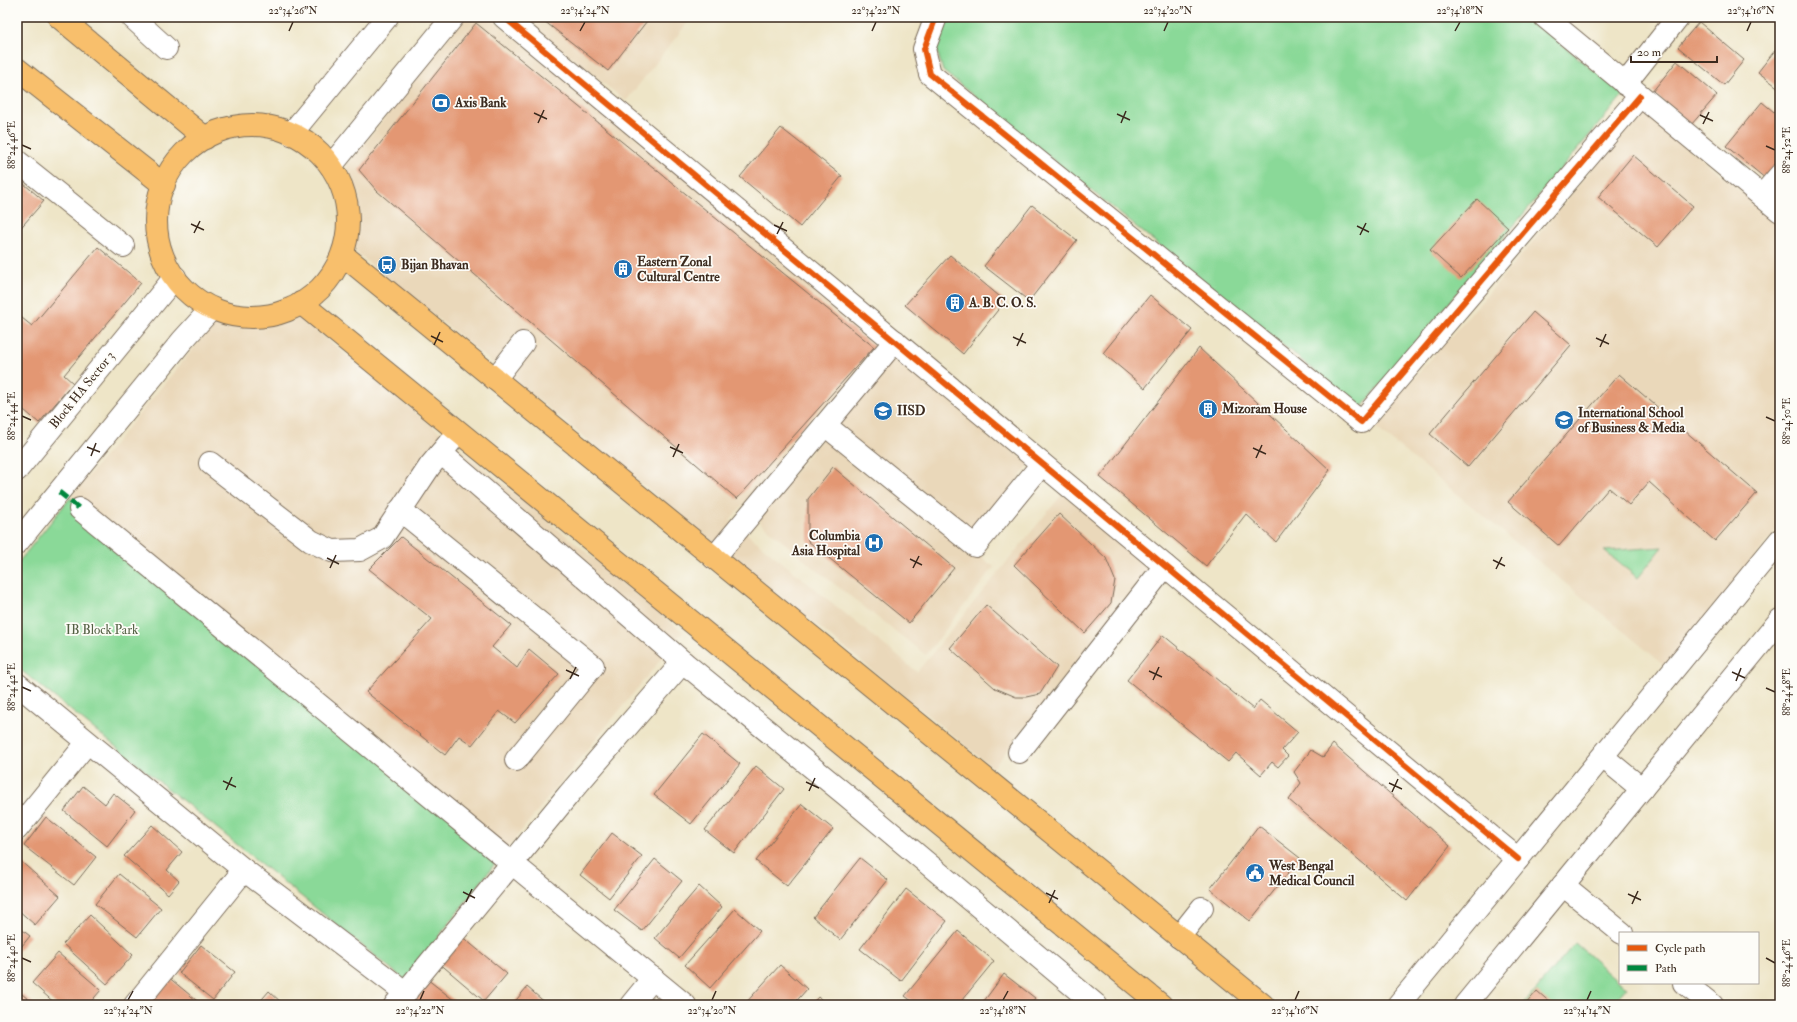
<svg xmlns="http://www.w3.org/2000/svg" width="1797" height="1022" font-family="'IM FELL Double Pica',serif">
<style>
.built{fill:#ead8ba}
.green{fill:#8ad998;stroke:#62825b}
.building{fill:#e39773}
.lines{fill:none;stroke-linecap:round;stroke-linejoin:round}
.minor-casing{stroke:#7a6b59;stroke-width:24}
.major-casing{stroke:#7a6b59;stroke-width:24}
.minor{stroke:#fff;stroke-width:22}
.major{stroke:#f8bf6c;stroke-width:22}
.quiet{stroke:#00873e;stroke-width:5;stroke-dasharray:10 5;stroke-linecap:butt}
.cycleway-casing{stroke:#fdfcf7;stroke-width:8}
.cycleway{stroke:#e8590c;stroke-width:6}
.ticks{fill:none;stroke:#3b2a1e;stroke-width:1.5}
.labels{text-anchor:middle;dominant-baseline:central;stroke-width:3.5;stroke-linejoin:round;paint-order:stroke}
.poi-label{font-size:13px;font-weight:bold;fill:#3b2a1e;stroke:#fdfcf7;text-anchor:start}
.street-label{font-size:13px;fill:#3b2a1e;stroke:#fdfcf7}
.park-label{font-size:13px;fill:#535f43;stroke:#fdfcf7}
.neatline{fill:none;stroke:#3b2a1e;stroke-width:1.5}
.ticks-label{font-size:10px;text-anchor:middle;fill:#3b2a1e}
</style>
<rect width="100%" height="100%" fill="#fdfcf7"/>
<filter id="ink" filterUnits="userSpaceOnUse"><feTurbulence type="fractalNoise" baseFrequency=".025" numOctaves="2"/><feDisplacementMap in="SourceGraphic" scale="8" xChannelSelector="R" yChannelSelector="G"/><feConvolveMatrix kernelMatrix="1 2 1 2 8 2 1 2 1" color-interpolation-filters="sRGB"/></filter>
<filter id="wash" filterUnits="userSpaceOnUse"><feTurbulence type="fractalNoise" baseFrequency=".012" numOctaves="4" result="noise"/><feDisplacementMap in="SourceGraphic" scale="16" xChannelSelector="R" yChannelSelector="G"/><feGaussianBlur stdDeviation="0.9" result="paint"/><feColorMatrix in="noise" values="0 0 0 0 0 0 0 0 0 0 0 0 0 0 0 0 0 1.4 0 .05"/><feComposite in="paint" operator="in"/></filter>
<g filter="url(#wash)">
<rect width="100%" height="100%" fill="#eee5c7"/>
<g class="built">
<polygon points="465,17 490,17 1029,464 978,539 820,415 730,520 917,672 1063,493 1150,568 993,768 352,249 359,229 359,195 346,167"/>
<polygon points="521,17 692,17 626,101"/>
<polygon points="1642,109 1780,224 1780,525 1668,668 1373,425 1515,263"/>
<polygon points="299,316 683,632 504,852 70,498 216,321 234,326 268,325"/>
<polygon points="825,436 994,567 926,655 819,572 756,519"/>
</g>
<g class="green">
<polygon points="947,17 1529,17 1623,95 1361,408 943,71 936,47"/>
<polygon points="70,498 504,852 405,980 17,667 17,564"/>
<polygon points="1663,547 1638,578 1604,551"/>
<polygon points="1575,943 1620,983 1627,987 1611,1005 1523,1005"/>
</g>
<g id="blocks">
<g class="building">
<polygon points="539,17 650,17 608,71"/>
<polygon points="1699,22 1744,60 1724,85 1678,47"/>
<polygon points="476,23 874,347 737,499 377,191 359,170"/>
<polygon points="1780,44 1780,89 1758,72"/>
<polygon points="1677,61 1717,95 1691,125 1652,92"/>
<polygon points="1762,102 1780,117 1780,162 1766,179 1726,146"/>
<polygon points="781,128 842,176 800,227 740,177"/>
<polygon points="1633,155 1693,206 1658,247 1598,197"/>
<polygon points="17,178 44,201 17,232"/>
<polygon points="1477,199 1508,228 1461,278 1430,250"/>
<polygon points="1032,205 1077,240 1029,301 984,266"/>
<polygon points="98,247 141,283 64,375 73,383 39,423 17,404 17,314 32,326"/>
<polygon points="950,255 1005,301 963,354 905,305"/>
<polygon points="1150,295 1192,330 1145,388 1103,353"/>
<polygon points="1533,312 1571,345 1468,467 1430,434"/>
<polygon points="1199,348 1330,470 1276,542 1246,514 1206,566 1100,477"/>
<polygon points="1619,374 1757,493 1715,541 1649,482 1629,505 1609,488 1559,546 1508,502"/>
<polygon points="833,467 954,568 909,623 808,541 808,499"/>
<polygon points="1059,514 1106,558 1115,580 1111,603 1085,633 1014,565"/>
<polygon points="401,537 511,625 492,647 517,668 529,649 559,674 515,723 499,711 472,745 459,736 445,755 366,692 432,619 369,569"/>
<polygon points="986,605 1057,667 1040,694 1026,697 1016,697 995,688 950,648"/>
<polygon points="1163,635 1253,709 1260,700 1298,732 1282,750 1288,756 1278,767 1272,762 1261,775 1236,753 1228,762 1127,680"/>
<polygon points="703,734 740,764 691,824 654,795"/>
<polygon points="1333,744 1450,846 1407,901 1289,800 1301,783 1294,772 1311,750 1323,757"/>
<polygon points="756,766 784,789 734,853 705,830"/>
<polygon points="83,786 105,804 113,793 135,810 107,846 64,811"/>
<polygon points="802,804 833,829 787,886 756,861"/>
<polygon points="46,817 96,857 74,885 24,846"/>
<polygon points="152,825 182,852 167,870 179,881 168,894 124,856"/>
<polygon points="1259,826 1300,858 1250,921 1210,889"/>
<polygon points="612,833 642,856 609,898 580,875"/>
<polygon points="860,858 888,880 840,940 813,917"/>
<polygon points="18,859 60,896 35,925 17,909"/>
<polygon points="655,859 682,881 642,931 614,910"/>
<polygon points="119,874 161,908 137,937 95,904"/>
<polygon points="699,886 722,907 679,958 655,938"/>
<polygon points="906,889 947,921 901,981 860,949"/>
<polygon points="735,909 760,931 710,988 685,965"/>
<polygon points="90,915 133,955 107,984 63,944"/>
<polygon points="17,926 30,936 17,952"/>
<polygon points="958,931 994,961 958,1005 917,1005 905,996"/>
<polygon points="460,935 507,974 484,1001 438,962"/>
<polygon points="201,945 235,972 213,1000 179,973"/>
<polygon points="58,953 101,990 88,1005 57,1005 32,983"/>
<polygon points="780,965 807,989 793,1005 744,1005"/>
<polygon points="1004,974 1035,998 1030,1005 981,1005"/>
<polygon points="167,976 202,1005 144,1005"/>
<polygon points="427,979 460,1005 407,1005"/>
<polygon points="527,987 548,1005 512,1005"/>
<polygon points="269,991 284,1005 257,1005"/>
<polygon points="1537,991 1553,1005 1525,1005"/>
<polygon points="22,994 35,1005 17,1005 17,1000"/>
<polygon points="818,997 827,1005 811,1005"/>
</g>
</g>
</g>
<g filter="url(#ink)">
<use href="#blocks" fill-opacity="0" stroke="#7a6b59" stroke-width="1"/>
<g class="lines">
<g class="minor-casing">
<g id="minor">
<polyline points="132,17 166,48"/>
<polyline points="504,17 1518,859"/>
<polyline points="936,17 924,49 930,74 1361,422 1640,96"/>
<polyline points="1545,17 1780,211"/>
<polyline points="1625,84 1678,17"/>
<polyline points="291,134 387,17"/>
<polyline points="17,161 123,246"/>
<polyline points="331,166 453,17"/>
<polyline points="1762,196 1780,175"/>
<polyline points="495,379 523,343"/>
<polyline points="825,425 975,546 1042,464"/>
<polyline points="210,463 311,541 332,551 360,550 382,538 430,466 450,442"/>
<polyline points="17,470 175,277"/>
<polyline points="80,509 685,1005"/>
<polyline points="400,510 593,666 516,760"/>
<polyline points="17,543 182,341 211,309"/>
<polyline points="714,558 895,341"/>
<polyline points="683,662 846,795 1096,1005"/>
<polyline points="17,684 244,870 406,993"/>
<polyline points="1019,752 1165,566"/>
<polyline points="1603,757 1642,789"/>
<polyline points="17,829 87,743"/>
<polyline points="1563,885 1622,933"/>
<polyline points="1179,937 1202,908"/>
<polyline points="1684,983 1712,1005"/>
<polyline points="135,1005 244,870"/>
<polyline points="395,1005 569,794 683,662 441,453"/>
<polyline points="631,1005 653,978"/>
<polyline points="1398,1005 1780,540"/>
<polyline points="1465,1005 1780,620"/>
</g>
</g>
<g class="major-casing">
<g id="major">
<polyline points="59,17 205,138"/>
<polyline points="17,69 164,185"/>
<circle cx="252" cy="221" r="96"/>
<polyline points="343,255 1263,1005"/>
<polyline points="301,303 1161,1005"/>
</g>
</g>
<use href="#minor" class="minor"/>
<use href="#major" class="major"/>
<polyline class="quiet" points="59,492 80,509"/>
<g class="cycleway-casing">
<g id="cycleway">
<polyline points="504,17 1518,859"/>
<polyline points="936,17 924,49 930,74 1361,422 1640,96"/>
</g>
</g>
<use href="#cycleway" class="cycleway"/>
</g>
</g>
<path class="ticks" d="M 289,31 L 293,22M 580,31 L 585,22M 872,31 L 876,22M 1164,31 L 1168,22M 1455,31 L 1460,22M 1747,31 L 1751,22M 534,113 L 547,119M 1117,114 L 1130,120M 1700,115 L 1713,121M 538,123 L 544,110M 1121,123 L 1126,111M 1703,124 L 1709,112M 22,145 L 31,149M 1766,146 L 1775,150M 191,224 L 204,230M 774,225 L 787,231M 1357,226 L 1369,232M 194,233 L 200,221M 777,234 L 783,222M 1360,235 L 1366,223M 431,336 L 443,342M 1013,337 L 1026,343M 1596,338 L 1609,344M 434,345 L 440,332M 1017,346 L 1023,333M 1600,347 L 1606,334M 22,416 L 31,420M 1766,417 L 1775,421M 87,447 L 100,452M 670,447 L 683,453M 1253,448 L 1266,454M 91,456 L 96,443M 673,457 L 679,444M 1256,458 L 1262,445M 327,558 L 339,564M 910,559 L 922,565M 1493,560 L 1505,566M 330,568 L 336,555M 913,568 L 919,556M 1496,569 L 1502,557M 566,670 L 579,676M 1149,671 L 1162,677M 1732,672 L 1745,678M 570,679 L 576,667M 1153,680 L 1159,667M 1736,681 L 1741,668M 22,687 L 31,691M 1766,688 L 1775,692M 223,781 L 236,787M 806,782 L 819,788M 1389,783 L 1402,789M 226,790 L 232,777M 809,791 L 815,778M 1392,792 L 1398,779M 463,892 L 475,898M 1046,893 L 1058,899M 1628,894 L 1641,900M 466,902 L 472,889M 1049,903 L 1055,890M 1632,904 L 1638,891M 22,958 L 31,962M 1766,958 L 1775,963M 128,1000 L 133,991M 420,1000 L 424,991M 712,1000 L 716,991M 1003,1000 L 1008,991M 1295,1000 L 1299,991M 1587,1000 L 1591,991"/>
<defs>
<g id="bank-disc" transform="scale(1)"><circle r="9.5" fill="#1f6fb2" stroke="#fdfcf7"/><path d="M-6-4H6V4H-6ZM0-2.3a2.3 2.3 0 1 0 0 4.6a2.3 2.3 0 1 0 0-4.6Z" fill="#fff"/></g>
<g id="bus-disc" transform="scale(1)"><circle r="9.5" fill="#1f6fb2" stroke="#fdfcf7"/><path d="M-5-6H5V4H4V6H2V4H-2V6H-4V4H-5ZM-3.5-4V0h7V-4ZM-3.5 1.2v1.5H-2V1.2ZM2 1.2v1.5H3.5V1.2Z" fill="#fff"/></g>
<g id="building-disc" transform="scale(1)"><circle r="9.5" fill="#1f6fb2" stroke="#fdfcf7"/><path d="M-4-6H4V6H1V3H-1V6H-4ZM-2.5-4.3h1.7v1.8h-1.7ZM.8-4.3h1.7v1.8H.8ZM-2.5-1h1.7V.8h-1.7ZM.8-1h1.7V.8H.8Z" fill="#fff"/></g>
<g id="university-disc" transform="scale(1)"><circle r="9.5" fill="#1f6fb2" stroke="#fdfcf7"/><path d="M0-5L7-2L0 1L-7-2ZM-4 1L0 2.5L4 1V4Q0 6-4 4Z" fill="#fff"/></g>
<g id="hospital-disc" transform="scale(1)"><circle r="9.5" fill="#1f6fb2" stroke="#fdfcf7"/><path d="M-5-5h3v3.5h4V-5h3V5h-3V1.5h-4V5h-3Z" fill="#fff"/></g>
<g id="civic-disc" transform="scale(1)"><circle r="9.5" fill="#1f6fb2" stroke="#fdfcf7"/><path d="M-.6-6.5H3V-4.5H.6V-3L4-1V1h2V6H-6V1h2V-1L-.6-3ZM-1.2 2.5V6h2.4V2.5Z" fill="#fff"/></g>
</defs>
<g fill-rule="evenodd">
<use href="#bank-disc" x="441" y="103"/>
<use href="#bus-disc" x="387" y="265"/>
<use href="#building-disc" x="623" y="269"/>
<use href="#building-disc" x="955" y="303"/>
<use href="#building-disc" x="1208" y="409"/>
<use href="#university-disc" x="883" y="411"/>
<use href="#university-disc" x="1564" y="420"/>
<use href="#hospital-disc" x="874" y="543"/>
<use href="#civic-disc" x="1255" y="873"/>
</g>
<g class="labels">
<g class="poi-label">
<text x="455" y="103">Axis Bank</text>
<text x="637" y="262">Eastern Zonal<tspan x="637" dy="15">Cultural Centre</tspan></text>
<text x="401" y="265">Bijan Bhavan</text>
<text x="969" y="303">A. B. C. O. S.</text>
<text x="1222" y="409">Mizoram House</text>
<text x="897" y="411">IISD</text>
<text x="1578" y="413">International School<tspan x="1578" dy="15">of Business &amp; Media</tspan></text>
<text x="860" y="536" text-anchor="end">Columbia<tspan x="860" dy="15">Asia Hospital</tspan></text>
<text x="1269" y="866">West Bengal<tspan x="1269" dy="15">Medical Council</tspan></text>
</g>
<g class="street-label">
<text transform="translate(82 390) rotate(-51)">Block HA Sector 3</text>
</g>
<g class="park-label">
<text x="102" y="630">IB Block Park</text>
</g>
</g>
<rect width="1797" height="1022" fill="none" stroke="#fdfcf7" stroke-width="44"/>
<rect x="1619" y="932" width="140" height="52" fill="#fdfcf7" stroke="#afa8a0"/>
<rect x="1627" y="945" width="20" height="6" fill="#e8590c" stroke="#afa8a0"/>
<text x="1655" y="952" font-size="12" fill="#3b2a1e">Cycle path</text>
<rect x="1627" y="965" width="20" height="6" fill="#00873e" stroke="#afa8a0"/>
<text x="1655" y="972" font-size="12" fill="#3b2a1e">Path</text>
<path d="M1631 56v6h86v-6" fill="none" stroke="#3b2a1e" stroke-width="2"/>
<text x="1637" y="56" font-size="12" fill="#3b2a1e" stroke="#fdfcf7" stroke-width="3" paint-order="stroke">20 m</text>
<rect x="22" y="22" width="1753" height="978" class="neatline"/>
<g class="ticks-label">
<text x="293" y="14">22°34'26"N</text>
<text x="585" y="14">22°34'24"N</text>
<text x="876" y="14">22°34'22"N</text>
<text x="1168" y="14">22°34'20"N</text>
<text x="1460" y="14">22°34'18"N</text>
<text x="1751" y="14">22°34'16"N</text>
<text transform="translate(11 145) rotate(-90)" y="4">88°24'46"E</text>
<text transform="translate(1786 150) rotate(-90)" y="4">88°24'52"E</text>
<text transform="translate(11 416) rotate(-90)" y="4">88°24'44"E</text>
<text transform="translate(1786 421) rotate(-90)" y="4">88°24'50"E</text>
<text transform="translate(11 687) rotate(-90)" y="4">88°24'42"E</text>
<text transform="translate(1786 692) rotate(-90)" y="4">88°24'48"E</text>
<text transform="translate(11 958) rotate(-90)" y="4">88°24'40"E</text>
<text transform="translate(1786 963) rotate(-90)" y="4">88°24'46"E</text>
<text x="128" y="1014">22°34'24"N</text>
<text x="420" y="1014">22°34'22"N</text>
<text x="712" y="1014">22°34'20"N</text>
<text x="1003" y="1014">22°34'18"N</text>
<text x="1295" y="1014">22°34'16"N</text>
<text x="1587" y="1014">22°34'14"N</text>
</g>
</svg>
